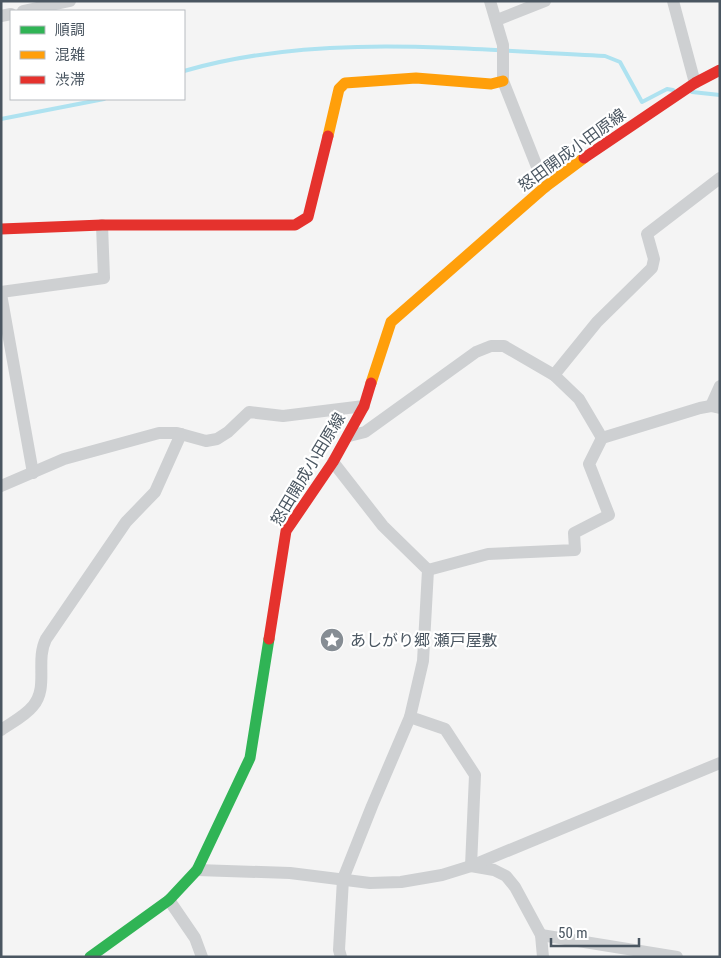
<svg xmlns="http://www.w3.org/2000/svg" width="721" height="958" font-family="'Roboto Condensed','Noto Sans JP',sans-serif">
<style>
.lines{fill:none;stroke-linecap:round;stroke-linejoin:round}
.stream{stroke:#aee2f0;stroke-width:4}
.street{stroke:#ced0d2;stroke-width:12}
.fast{stroke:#30b455;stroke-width:11}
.slow{stroke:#ff9f0a;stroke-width:11}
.jam{stroke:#e5322d;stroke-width:11}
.labels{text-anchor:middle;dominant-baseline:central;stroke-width:4.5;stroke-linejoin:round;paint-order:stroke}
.street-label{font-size:16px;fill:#4a5661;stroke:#fff}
.poi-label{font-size:16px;fill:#4a5661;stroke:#fff;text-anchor:start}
</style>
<rect width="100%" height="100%" fill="#f4f4f4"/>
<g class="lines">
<g class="stream">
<path d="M 184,71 C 317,32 468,50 605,56 L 620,62 L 642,102 L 667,89 L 673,90"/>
<polyline points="692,92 720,95"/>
<polyline points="1,119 104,99"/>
</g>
<g class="street">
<polyline points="490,1 503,45 503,81 545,187"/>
<polyline points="673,1 695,83"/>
<polyline points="23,11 70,1"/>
<polyline points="1,16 11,14"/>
<polyline points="497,20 545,1"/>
<polyline points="1,292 104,278 102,225"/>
<polyline points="1,294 33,473"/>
<polyline points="554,375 597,322 652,268 654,259 647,234 720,178"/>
<polyline points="711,406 720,386"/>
<polyline points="349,436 365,432 476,352 491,346 504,346 554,375 579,399 602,438"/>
<polyline points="333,462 383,526 428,570 423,661 410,717 445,729 475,775 471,866"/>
<polyline points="1,486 64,459 159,433 177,433 206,441 217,439 228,432 249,412 283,416 364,406"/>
<polyline points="428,570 488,554 575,550 574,533 609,515 589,464 602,438 700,408 711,406 720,408"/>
<path d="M 1,730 C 11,723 25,716 33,706 C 49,687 35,661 46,639 L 126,522 L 155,492 L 181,434"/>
<polyline points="471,866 494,870 506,876 515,887 541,935 543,957"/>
<polyline points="197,870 290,873 370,883 401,882 442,875 471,866 720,763"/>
<polyline points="169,900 195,938 202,957"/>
<polyline points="541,935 677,957"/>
<polyline points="341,957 339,950 343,879 372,806 410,717"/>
</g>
<polyline class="fast" points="90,957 169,900 197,870 250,758 269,639"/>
<g class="slow">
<polyline points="328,136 339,89 345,83 416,78 491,84 503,81"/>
<polyline points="371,383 391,322 545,187 584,158"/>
</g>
<g class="jam">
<polyline points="584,158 695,83 720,70"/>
<polyline points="1,229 102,225 295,225 308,217 328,136"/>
<polyline points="269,639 286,531 333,462 364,406 371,383"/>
</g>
</g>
<defs>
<g id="sight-disc" transform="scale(1.25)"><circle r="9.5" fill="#868d94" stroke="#fff"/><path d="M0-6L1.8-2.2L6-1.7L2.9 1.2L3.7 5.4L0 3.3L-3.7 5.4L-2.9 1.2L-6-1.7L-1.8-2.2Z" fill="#fff"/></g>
</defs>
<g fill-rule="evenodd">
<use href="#sight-disc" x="332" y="640"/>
</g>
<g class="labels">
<g class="street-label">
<text transform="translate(572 150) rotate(-36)">怒田開成小田原線</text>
<text transform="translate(308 469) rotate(-59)">怒田開成小田原線</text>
</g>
<g class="poi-label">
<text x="350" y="640">あしがり郷 瀬戸屋敷</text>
</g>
</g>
<rect width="721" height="958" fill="none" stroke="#4a5661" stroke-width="5"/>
<rect x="10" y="10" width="175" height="90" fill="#ffffff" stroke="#b7bbc0"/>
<rect x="20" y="26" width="25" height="8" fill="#30b455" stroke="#b7bbc0"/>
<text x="55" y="35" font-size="15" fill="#4a5661">順調</text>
<rect x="20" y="51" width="25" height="8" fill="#ff9f0a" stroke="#b7bbc0"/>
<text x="55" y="60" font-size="15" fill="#4a5661">混雑</text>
<rect x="20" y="76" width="25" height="8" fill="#e5322d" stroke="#b7bbc0"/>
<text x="55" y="85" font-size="15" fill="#4a5661">渋滞</text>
<path d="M551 938v8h88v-8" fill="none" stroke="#4a5661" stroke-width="2.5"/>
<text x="558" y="938" font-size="15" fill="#4a5661" stroke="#ffffff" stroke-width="4" paint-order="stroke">50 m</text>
</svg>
